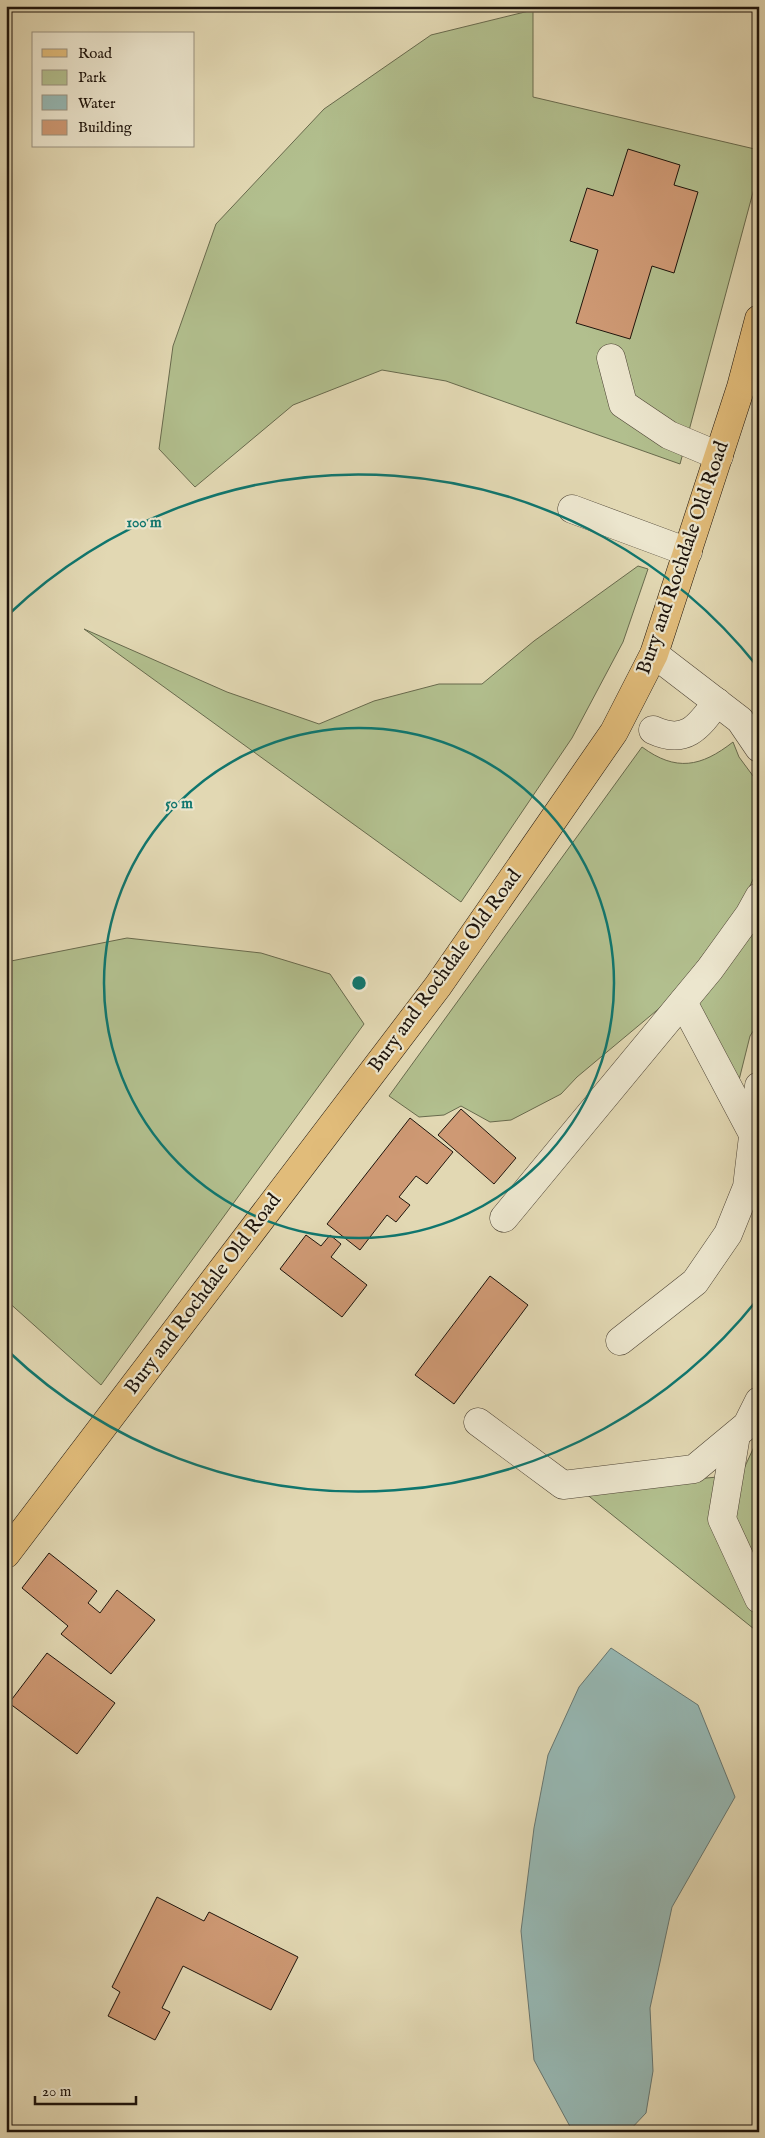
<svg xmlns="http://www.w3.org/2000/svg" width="765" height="2138" font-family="'IM FELL English',serif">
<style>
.green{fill:#b2bf8e;stroke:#686a4d}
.water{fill:#96b8b4;stroke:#667671}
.building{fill:#ce9974;stroke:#1e140c}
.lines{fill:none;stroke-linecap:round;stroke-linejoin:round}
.minor-casing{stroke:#4f4536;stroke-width:29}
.major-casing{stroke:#1e140c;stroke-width:29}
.minor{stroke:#ece6ce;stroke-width:28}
.major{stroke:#e1bc7a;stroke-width:28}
.ring{fill:none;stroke:#0f766e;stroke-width:2.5}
.labels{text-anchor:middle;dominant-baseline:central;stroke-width:4.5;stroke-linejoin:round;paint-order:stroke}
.street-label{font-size:20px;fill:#1e140c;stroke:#ece6ce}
.centre{fill:#0f766e;stroke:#ece6ce;stroke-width:2.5}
.ring-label{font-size:15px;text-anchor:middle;font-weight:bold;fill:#0f766e;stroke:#ece6ce;stroke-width:4.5;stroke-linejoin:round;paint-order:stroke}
</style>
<rect width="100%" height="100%" fill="#e2d8b3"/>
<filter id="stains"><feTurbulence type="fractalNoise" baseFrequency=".004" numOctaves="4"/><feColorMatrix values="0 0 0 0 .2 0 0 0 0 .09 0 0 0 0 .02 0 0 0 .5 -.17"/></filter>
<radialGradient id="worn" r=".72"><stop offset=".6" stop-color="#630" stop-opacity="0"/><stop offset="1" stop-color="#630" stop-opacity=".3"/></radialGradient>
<g class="green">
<polygon points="533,10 533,97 759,150 759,170 680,464 446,381 382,370 293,405 195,487 159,449 173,346 216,224 324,109 431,35"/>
<polygon points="638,566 648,569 623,642 572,738 461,902 84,629 227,692 319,724 374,701 439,684 482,684 534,641"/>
<path d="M 733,742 L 739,757 L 759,784 L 759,863 L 757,871 L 741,905 L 668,1001 L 577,1077 L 561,1094 L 511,1120 L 490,1122 L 461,1106 L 444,1115 L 419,1117 L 389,1096 L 642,747 C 676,772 701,767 733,742 Z"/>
<polygon points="759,921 759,1022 750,1036 738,1084 693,1008"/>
<polygon points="127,938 261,953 330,974 364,1024 101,1385 6,1300 6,962"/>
<polygon points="759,1436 759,1633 580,1489 741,1475"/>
</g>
<polygon class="water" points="611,1648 698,1705 735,1797 672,1907 650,2008 653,2071 646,2113 628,2132 573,2132 534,2060 521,1931 534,1828 548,1755 579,1687"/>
<g class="building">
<polygon points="628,149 680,165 674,185 698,192 674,273 652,266 630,339 576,323 598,250 570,241 587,188 613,196"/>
<polygon points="461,1109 516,1158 494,1184 438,1135"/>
<polygon points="410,1118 453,1152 427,1184 416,1176 399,1197 410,1205 396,1222 387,1215 360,1250 327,1224"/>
<polygon points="306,1235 321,1246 330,1235 341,1244 331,1257 367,1285 342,1317 280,1269"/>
<polygon points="490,1276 528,1305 454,1404 415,1375"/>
<polygon points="49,1553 97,1591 88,1603 100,1613 117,1590 155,1620 111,1674 61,1634 68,1626 22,1588"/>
<polygon points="47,1653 115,1703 77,1754 9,1703"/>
<polygon points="157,1897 204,1921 209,1912 298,1957 271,2010 183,1966 162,2008 170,2012 155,2040 108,2016 120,1992 112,1987"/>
</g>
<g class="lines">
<g class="minor-casing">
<g id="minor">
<polyline points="611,358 623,404 669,435 719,456"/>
<polyline points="572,509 688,552"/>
<polyline points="654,654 740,720 759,748"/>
<path d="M 653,730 C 685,745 698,728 717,702"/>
<polyline points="683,1002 755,1138"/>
<polyline points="504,1218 710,969 749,915 759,897"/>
<polyline points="620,1341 695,1282 728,1234 747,1187 759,1086"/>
<polyline points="478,1422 563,1485 694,1469 747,1425 759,1401"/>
<polyline points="736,1435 722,1519 759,1599"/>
</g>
</g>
<g class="major-casing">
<polyline id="major" points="6,1554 438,986 614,732 654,654 741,387 759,319"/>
</g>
<use href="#minor" class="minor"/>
<use href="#major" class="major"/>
</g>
<g class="ring">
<circle cx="359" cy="983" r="255"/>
<path d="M757 1300A509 509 0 0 1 9 1352M9 614A509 509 0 0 1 757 666"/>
</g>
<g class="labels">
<g class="street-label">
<text transform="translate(683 558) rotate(-71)">Bury and Rochdale Old Road</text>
<text transform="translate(445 971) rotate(-54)">Bury and Rochdale Old Road</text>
<text transform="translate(203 1294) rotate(-53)">Bury and Rochdale Old Road</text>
</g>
</g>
<circle cx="359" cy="983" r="8" class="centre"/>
<g class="ring-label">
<text x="144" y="527">100 m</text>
<text x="179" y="808">50 m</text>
</g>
<rect width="765" height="2138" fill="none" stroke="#e2d8b3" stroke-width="25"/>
<rect x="8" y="8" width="750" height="2123" fill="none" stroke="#1e140c" stroke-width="2.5"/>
<rect x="12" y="12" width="740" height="2113" fill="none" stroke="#1e140c"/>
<rect x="32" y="32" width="162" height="115" fill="#ece6ce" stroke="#9a9280"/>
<rect x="42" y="49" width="25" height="8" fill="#e1bc7a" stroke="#9a9280"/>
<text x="78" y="58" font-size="15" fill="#1e140c">Road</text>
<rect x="42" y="70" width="25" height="15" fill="#b2bf8e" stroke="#9a9280"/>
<text x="78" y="82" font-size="15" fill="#1e140c">Park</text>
<rect x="42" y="95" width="25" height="15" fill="#96b8b4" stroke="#9a9280"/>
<text x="78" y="108" font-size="15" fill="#1e140c">Water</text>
<rect x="42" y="120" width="25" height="15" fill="#ce9974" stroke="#9a9280"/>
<text x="78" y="132" font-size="15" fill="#1e140c">Building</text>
<path d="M35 2096v8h101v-8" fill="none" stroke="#1e140c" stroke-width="2.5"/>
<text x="42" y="2096" font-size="15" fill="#1e140c" stroke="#ece6ce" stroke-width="4" paint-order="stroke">20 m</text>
<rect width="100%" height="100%" filter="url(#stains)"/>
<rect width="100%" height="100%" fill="url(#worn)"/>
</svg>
